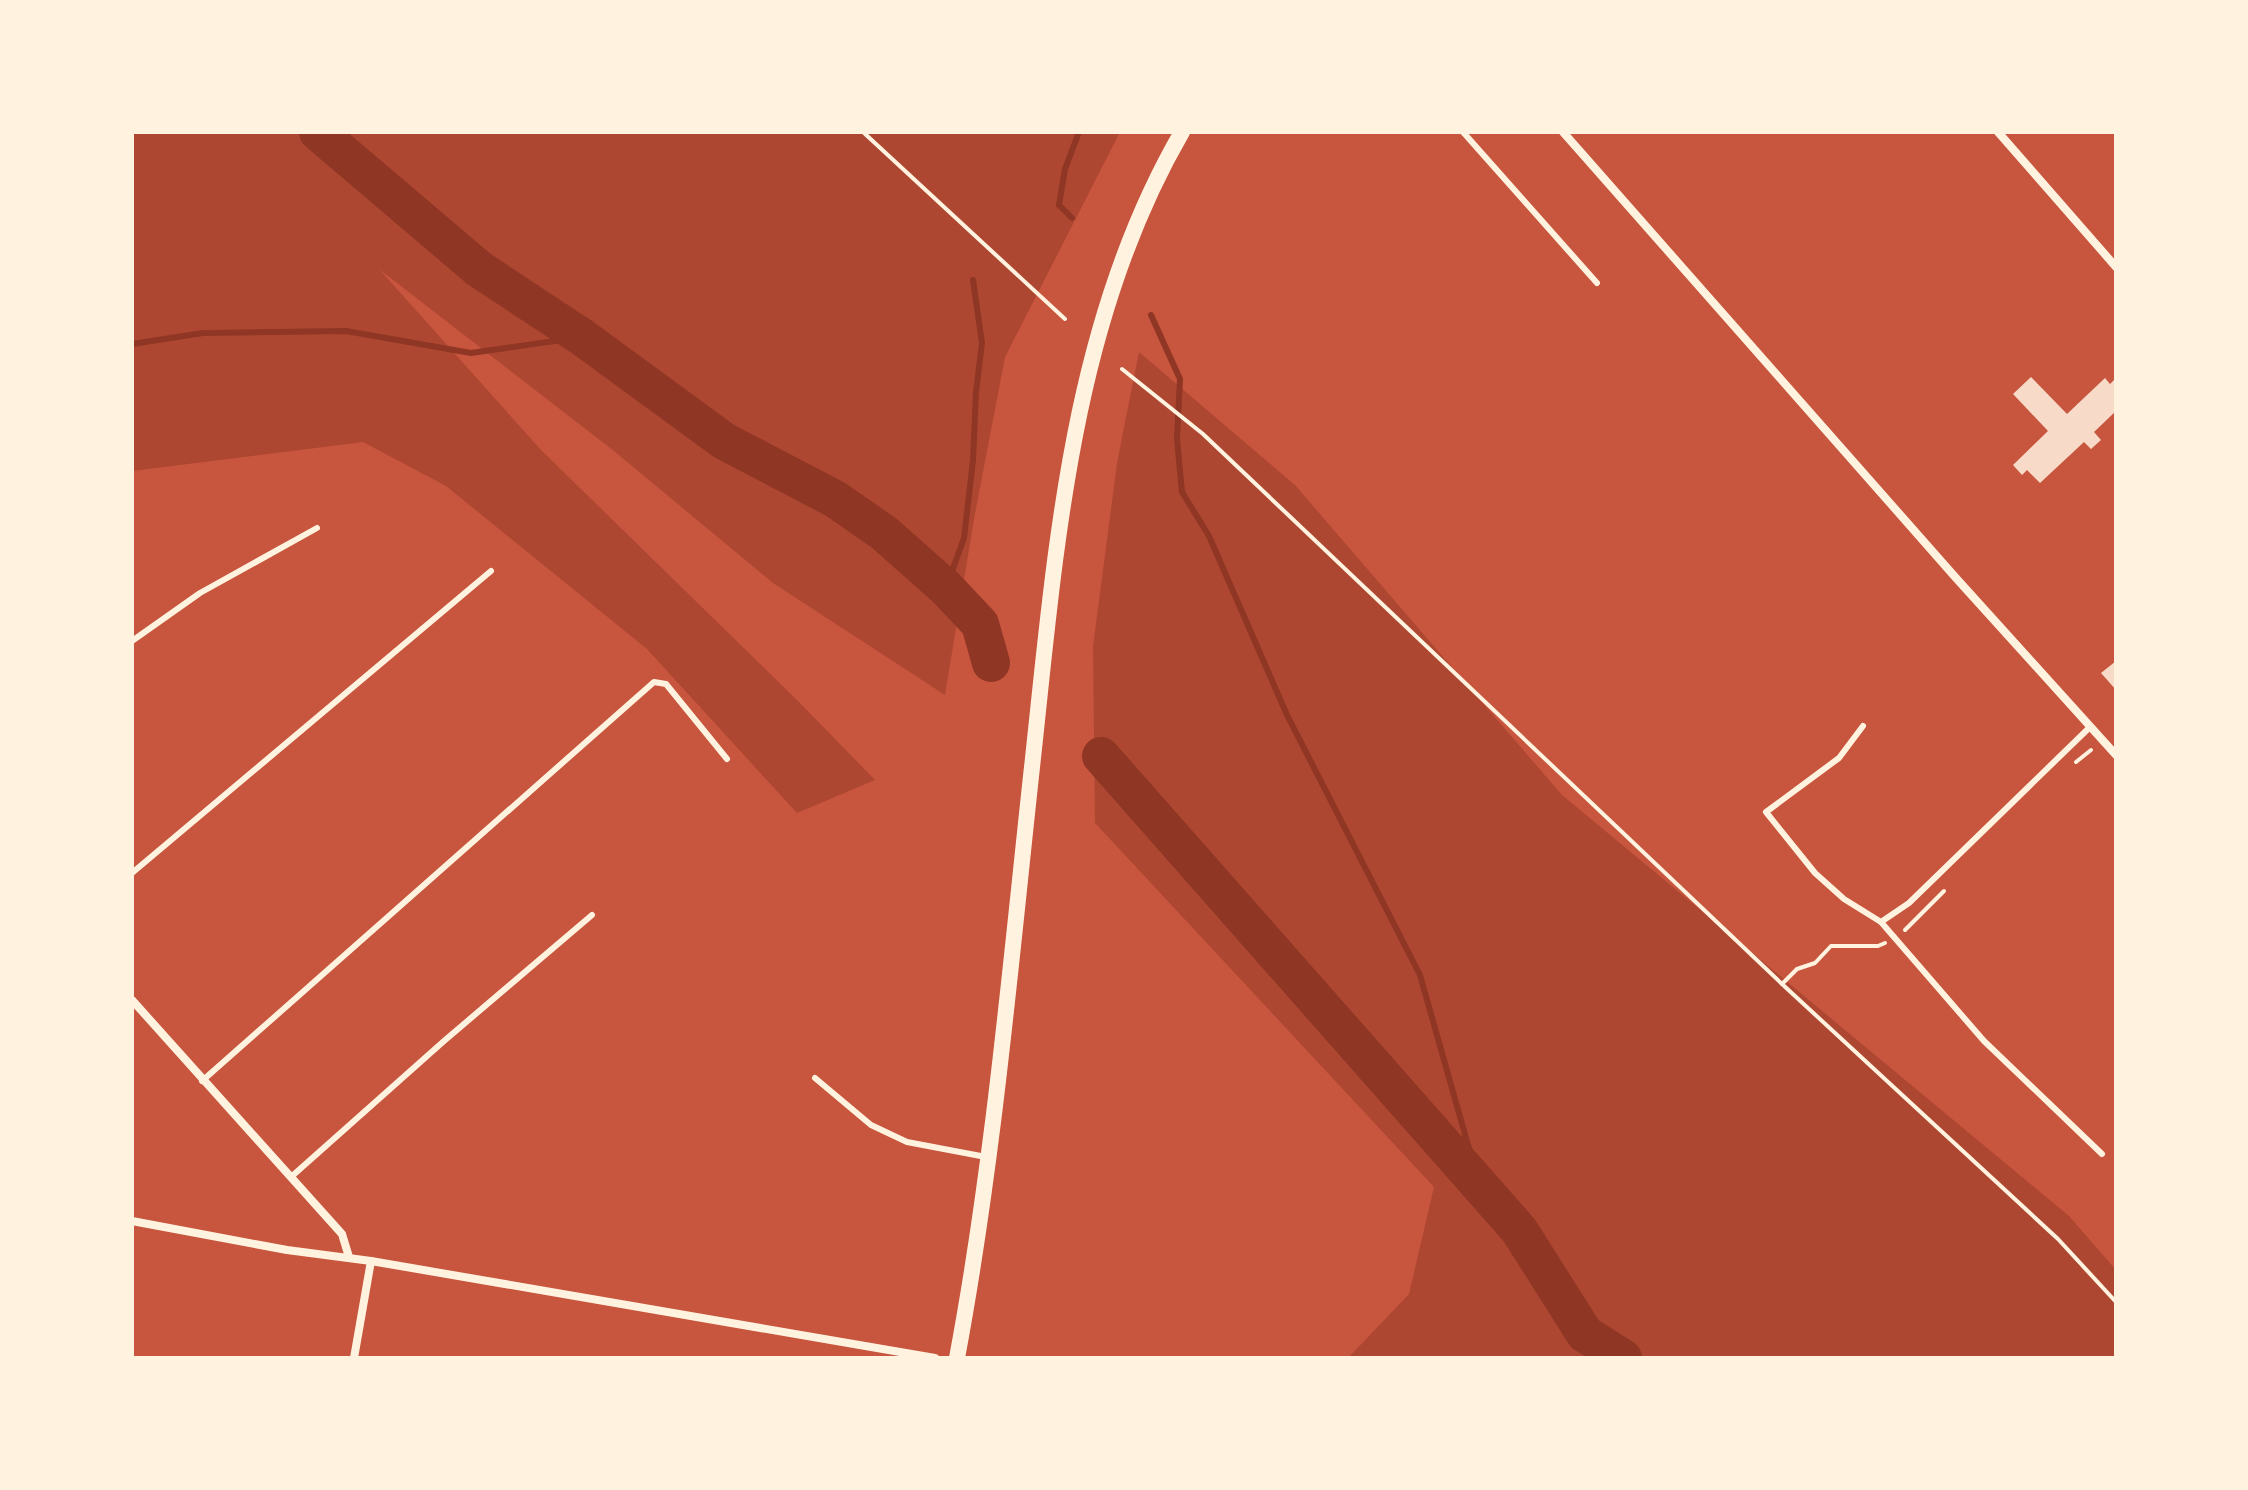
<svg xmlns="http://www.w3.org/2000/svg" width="2248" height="1490" font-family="'Source Sans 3',sans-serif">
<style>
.green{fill:#ae4732}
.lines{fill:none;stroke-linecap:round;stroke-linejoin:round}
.stream{stroke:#8f3625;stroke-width:6}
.river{stroke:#8f3625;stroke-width:38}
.building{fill:#f7dbc8}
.path{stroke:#fff3e0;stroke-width:4}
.service{stroke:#fff3e0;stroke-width:6}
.minor{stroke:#fff3e0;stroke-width:8}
.secondary{stroke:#fff3e0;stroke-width:16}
</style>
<rect width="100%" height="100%" fill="#c8553d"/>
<g class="green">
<polygon points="132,132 1120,132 1005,357 974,519 945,695 773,583 614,451 379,269 541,450 798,701 875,780 797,813 647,649 446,486 363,442 132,471"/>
<polygon points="1139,352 1295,485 1562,795 2069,1216 2116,1270 2116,1358 1348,1358 1409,1294 1434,1187 1095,823 1093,647 1117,463"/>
</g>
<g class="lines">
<g class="stream">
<polyline points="1072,218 1059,205 1065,169 1079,132"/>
<polyline points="1151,315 1180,379 1177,439 1182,492 1209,536 1287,715 1420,975 1479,1184"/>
<polyline points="132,344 203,333 346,331 471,353 582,337"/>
<polyline points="946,588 964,538 973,460 976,392 982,343 973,280"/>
</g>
<g class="river">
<polyline points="318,132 479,269 582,337 724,441 835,499 884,533 946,588 980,624 991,663"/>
<polyline points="1101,756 1519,1230 1585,1334 1623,1358"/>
</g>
</g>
<g class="building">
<polygon points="2031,377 2067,414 2105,378 2110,384 2116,378 2116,411 2094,432 2101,440 2091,449 2084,442 2040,483 2027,470 2022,475 2013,465 2048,431 2013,394"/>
<polygon points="2116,661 2116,690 2101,673"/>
</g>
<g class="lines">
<g class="path">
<polyline points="863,132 1065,319"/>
<polyline points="1122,369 1203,434 1782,984 2058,1239 2116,1302"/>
<polyline points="2076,762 2091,750"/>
<polyline points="1905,930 1944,891"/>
<polyline points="1782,984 1797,969 1815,963 1831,946 1878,946 1885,943"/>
</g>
<g class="service">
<polyline points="1463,132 1597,283"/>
<polyline points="132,641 200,593 317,528"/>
<polyline points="1863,726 1839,758 1766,812 1815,873 1844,899 1881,922 1909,903 2090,727"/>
<polyline points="132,873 491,571"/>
<polyline points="1881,922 1984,1041 2102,1154"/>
<polyline points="815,1078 871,1125 907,1142 986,1157"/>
<polyline points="202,1081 654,682 666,684 727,759"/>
<polyline points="291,1177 444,1041 592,915"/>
</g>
<g class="minor">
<polyline points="1563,132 1956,578 2116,755"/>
<polyline points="1998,132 2116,267"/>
<polyline points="132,1000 342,1234 349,1257"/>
<polyline points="132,1221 287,1250 371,1261 935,1358"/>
<polyline points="354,1358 371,1261"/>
</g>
<path class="secondary" d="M 957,1358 C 994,1160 1011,958 1033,758 C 1056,545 1072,321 1182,132"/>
</g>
<rect width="2248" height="1490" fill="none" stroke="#fff3e0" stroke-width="268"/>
</svg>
